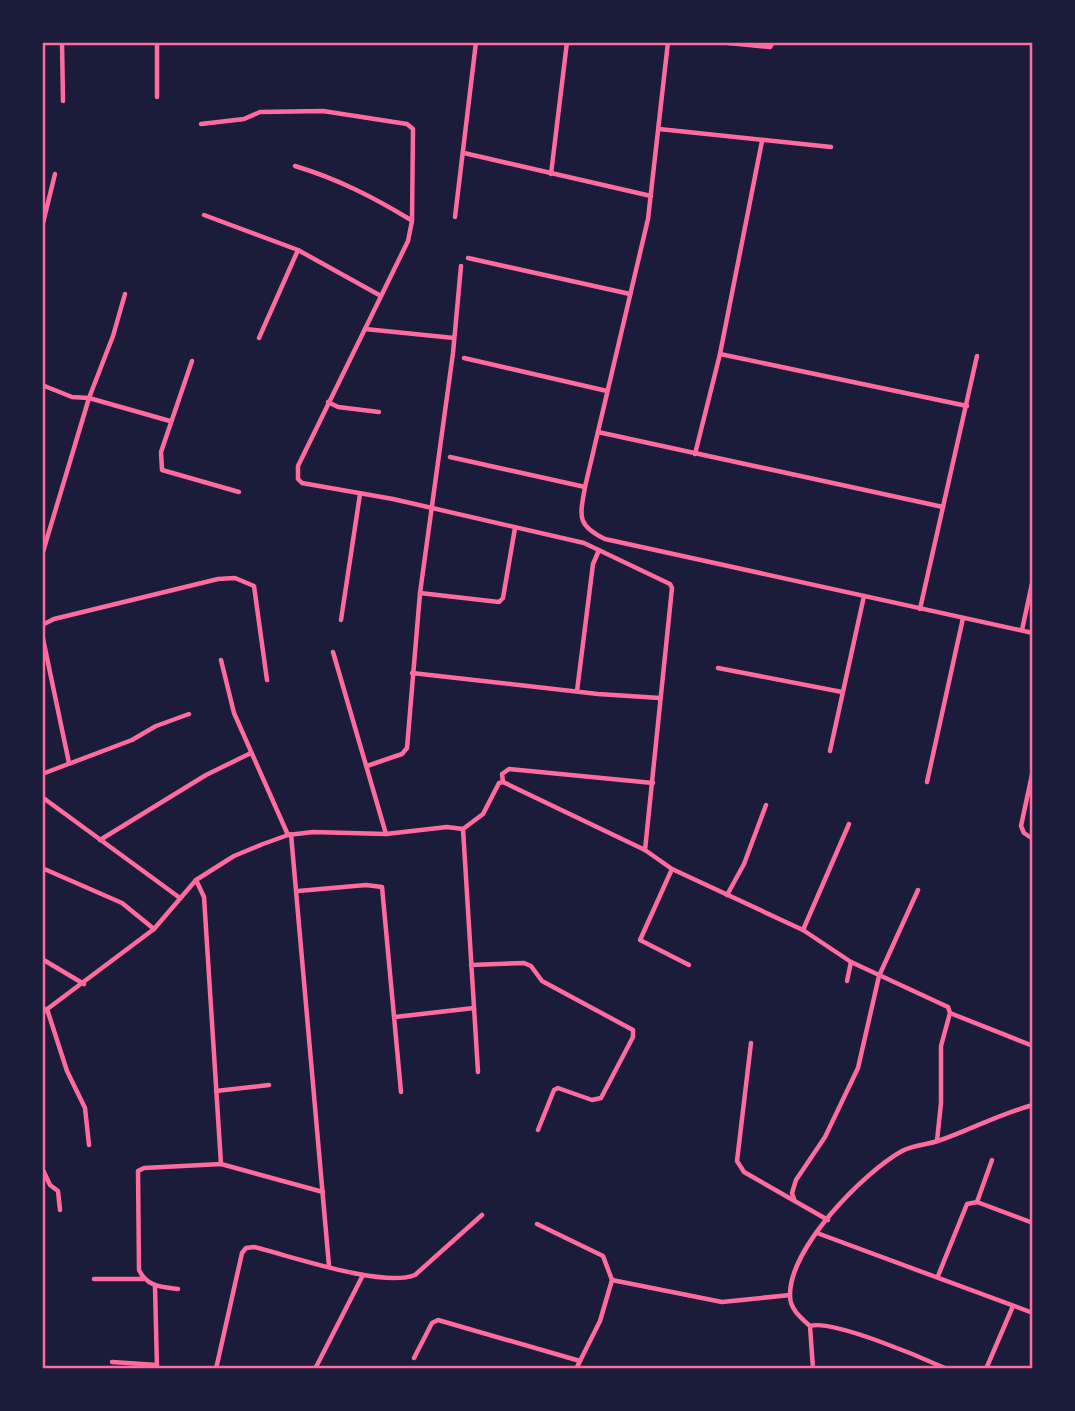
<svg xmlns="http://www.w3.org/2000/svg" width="1075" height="1411" font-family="Spectral,serif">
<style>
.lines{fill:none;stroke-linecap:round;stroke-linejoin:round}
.minor{stroke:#ff6b9d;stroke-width:4.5}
.neatline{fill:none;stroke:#ff6b9d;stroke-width:2.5}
</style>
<rect width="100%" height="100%" fill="#1b1b3a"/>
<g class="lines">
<g class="minor">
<polyline points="62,42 63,101"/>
<polyline points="157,42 157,97"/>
<path d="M 668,42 L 648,219 L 585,487 C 580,516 576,525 605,539 L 1033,633"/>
<polyline points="718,42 770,47 773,42"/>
<polyline points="201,124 244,119 260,112 323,111 407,124 413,129 412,221 408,241 298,466 298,479 302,483 393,499 584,543 670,584 672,588 645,850"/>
<polyline points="659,129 831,147"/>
<polyline points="464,153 651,196"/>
<path d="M 295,166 C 338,179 373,197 411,220"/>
<polyline points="551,174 567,42"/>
<polyline points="204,215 298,250 381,296"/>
<polyline points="455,217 476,42"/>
<polyline points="42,227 55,174"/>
<polyline points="468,258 630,294"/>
<polyline points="365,329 454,338"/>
<polyline points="259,338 298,250"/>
<polyline points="720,354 967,406"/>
<polyline points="464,358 607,391"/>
<polyline points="192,361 161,452 162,470 239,492"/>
<polyline points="42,385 72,397 89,398 113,336 125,294"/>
<polyline points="328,402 338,407 379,412"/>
<polyline points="598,432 943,507"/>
<polyline points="695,454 720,354 762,141"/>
<polyline points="450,457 585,487"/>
<polyline points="42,555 89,398 170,421"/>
<polyline points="420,593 499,602 503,598 515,528"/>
<polyline points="920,609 977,356"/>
<polyline points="341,620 360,494"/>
<polyline points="42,625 54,619 218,579 235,578 254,586 267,680"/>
<polyline points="1022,630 1033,579"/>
<polyline points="42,634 69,763"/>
<polyline points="333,652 386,834"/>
<polyline points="221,660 234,713 288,835"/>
<polyline points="718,668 842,692"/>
<polyline points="412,673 598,694 660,698"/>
<polyline points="577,691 593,564 599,550"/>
<polyline points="830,751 864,596"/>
<polyline points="367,766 402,754 407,748 420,593 453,353 461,266"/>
<polyline points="1033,770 1021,826 1024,833 1033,839"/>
<polyline points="42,774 132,740 156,726 189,714"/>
<polyline points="503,782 502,774 509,769 653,783"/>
<polyline points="927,782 963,618"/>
<polyline points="42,797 180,898"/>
<polyline points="291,834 329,1266"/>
<polyline points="100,840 206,775 251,753"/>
<polyline points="42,868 122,903 154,929"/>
<polyline points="672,869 640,940 689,965"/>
<polyline points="196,880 204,897 221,1164"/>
<polyline points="298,891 366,885 382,887 401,1092"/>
<polyline points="727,895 744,864 766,805"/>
<polyline points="803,930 849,824"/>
<polyline points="42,959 84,984"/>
<polyline points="471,965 524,963 531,966 542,981 633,1030 633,1037 601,1098 592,1100 558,1088 554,1090 538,1130"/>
<polyline points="847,981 851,962"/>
<polyline points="47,1009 67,1071 85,1108 89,1145"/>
<polyline points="42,1013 154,929 196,880 234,856 263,844 288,835 313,832 386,834 447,827 463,829"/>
<polyline points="395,1017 474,1008"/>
<polyline points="751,1043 737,1161 744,1172 828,1220"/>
<polyline points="478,1072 463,829 483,814 499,783 503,782 645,850 672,869 803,930 851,962 948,1007 950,1013 1033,1046"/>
<polyline points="216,1091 269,1085"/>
<polyline points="937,1141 941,1103 941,1046 950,1013"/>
<polyline points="42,1168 50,1185 58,1191 60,1210"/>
<polyline points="794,1199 792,1193 796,1180 825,1137 858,1068 879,976 918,890"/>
<polyline points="977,1202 992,1160"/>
<polyline points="537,1224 603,1256 612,1280"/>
<polyline points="817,1233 1033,1313"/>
<polyline points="938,1276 967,1204 977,1202 1033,1223"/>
<polyline points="94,1279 143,1279"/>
<polyline points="155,1286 157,1369"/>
<path d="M 178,1289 C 162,1287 147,1287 139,1270 L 138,1171 L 144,1168 L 221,1164 L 323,1192"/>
<path d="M 810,1326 C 832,1319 923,1358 947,1369"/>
<polyline points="414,1358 432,1323 438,1320 580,1361"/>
<polyline points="112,1362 157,1365"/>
<path d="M 216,1369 L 242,1253 L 246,1248 L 254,1247 C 291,1256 382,1288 415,1275 L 482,1215"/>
<polyline points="315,1369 363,1275"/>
<polyline points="576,1369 600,1321 612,1280 722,1302 790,1295"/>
<path d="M 813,1369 L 810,1326 C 801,1318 790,1309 790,1296 C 789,1248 863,1173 902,1151 C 913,1145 926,1145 938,1141 C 970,1130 999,1114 1033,1105"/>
<polyline points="986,1369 1013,1306"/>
</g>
</g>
<rect width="1075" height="1411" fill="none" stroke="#1b1b3a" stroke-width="88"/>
<rect x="44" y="44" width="987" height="1323" class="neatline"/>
</svg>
